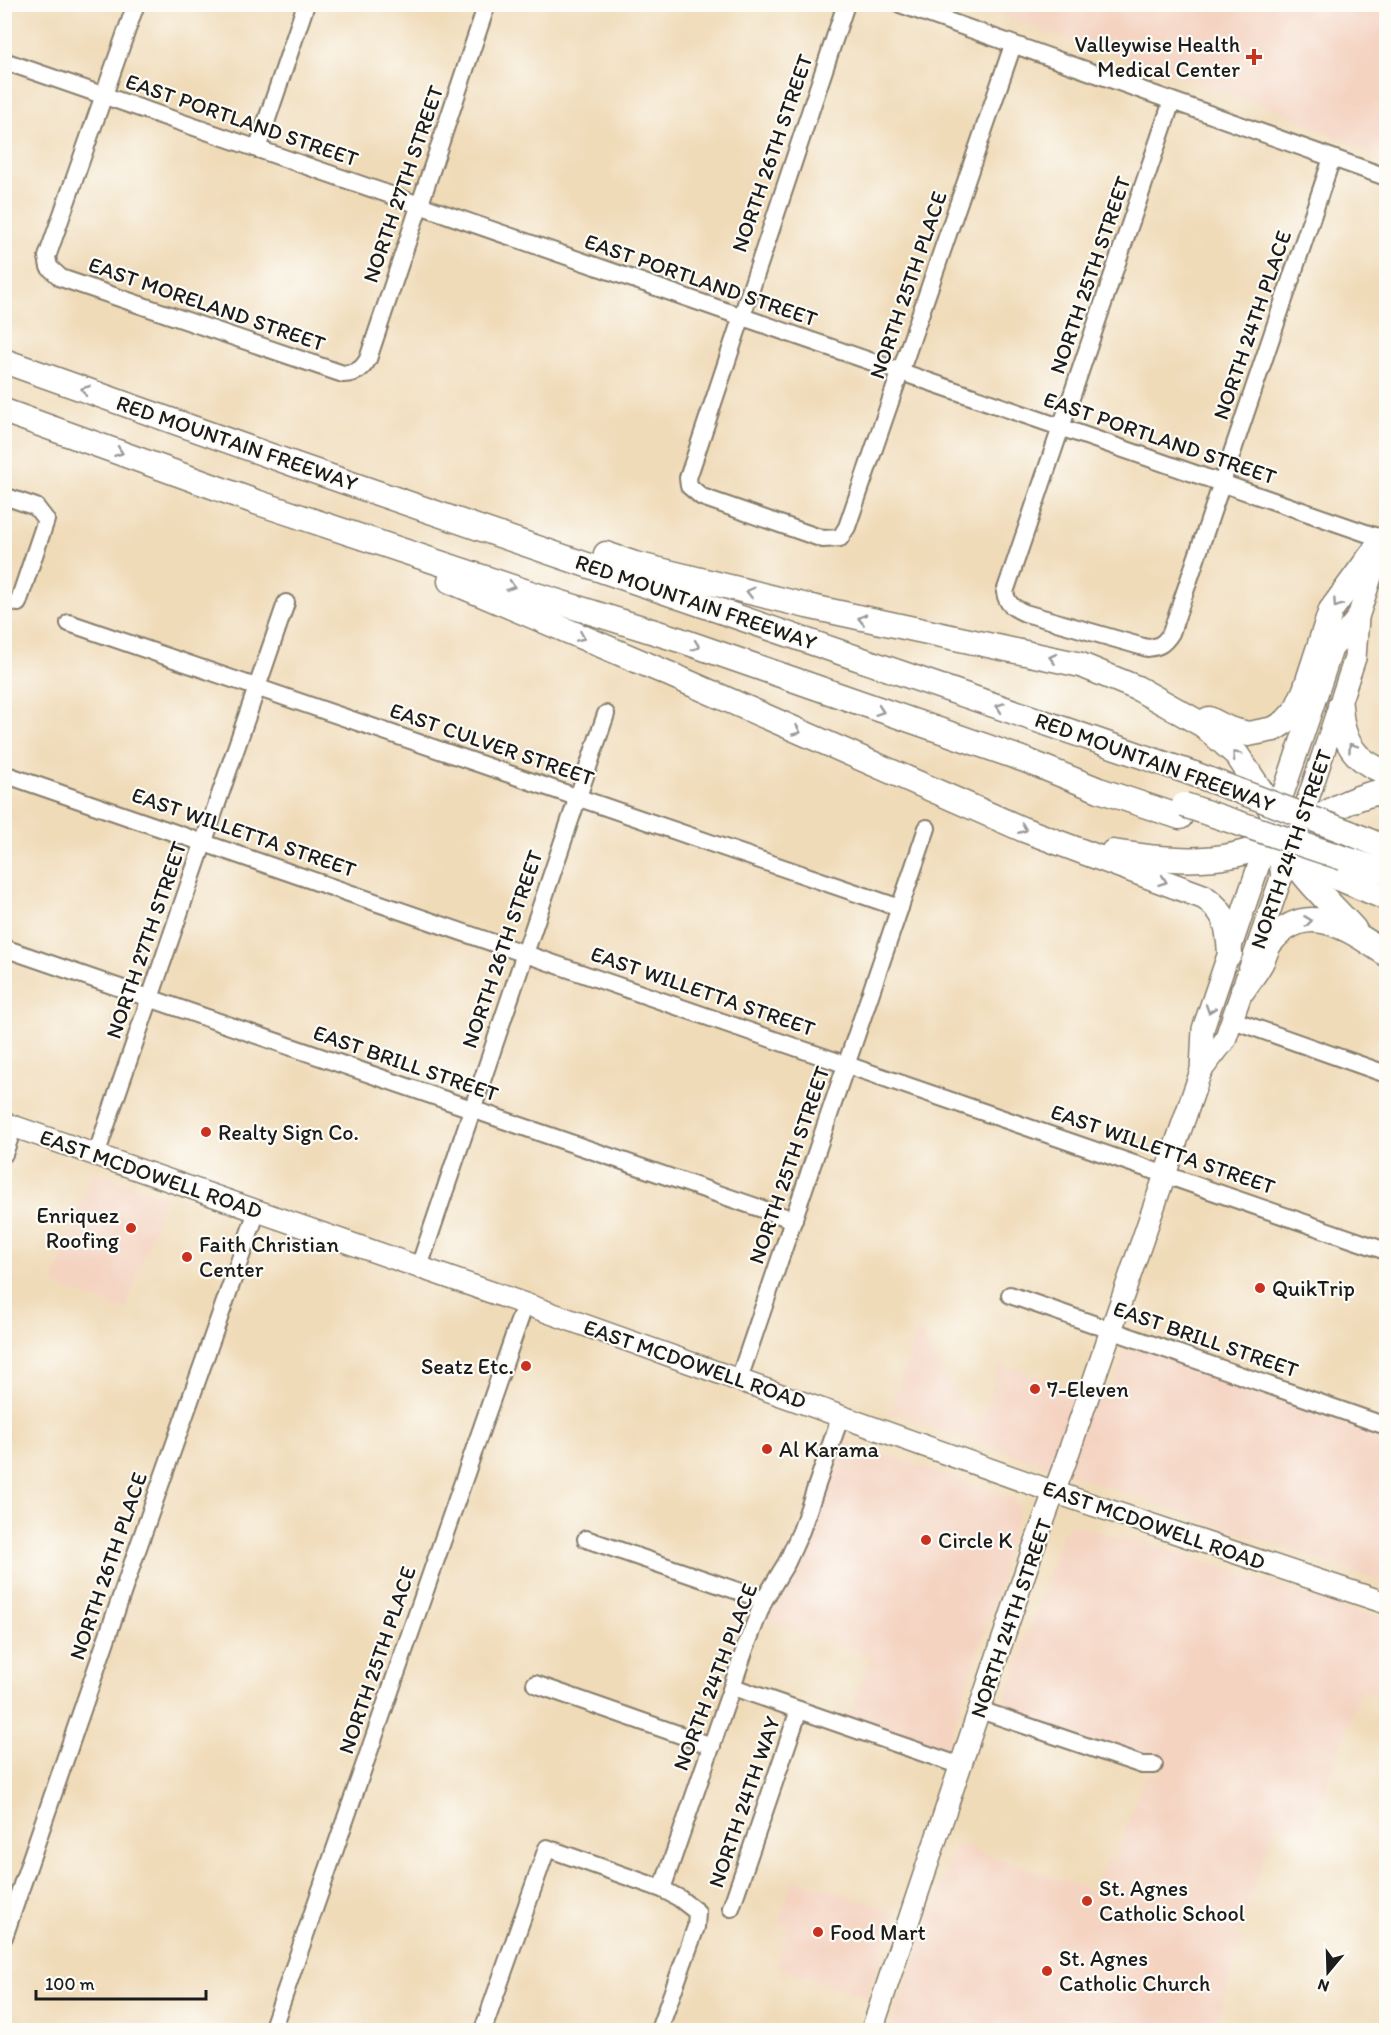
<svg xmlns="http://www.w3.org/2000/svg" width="1391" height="2035" font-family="Itim,sans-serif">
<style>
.built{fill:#f4d3c1}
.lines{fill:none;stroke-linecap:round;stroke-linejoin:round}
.minor-casing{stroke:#867c6a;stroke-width:20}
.major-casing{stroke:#867c6a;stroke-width:24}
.highway-casing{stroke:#867c6a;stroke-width:27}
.minor{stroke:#fff;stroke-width:16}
.major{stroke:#fff;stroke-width:21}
.highway{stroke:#fff;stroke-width:24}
.highway-bridge-casing{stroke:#867c6a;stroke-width:27;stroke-linecap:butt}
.highway-bridge{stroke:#fff;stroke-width:24}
.oneway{stroke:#999}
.poi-dot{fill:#c8321e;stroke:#fdfcf7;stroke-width:2}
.labels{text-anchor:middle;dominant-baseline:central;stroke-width:4.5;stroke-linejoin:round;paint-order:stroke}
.poi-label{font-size:22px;fill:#1c1c1c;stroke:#fdfcf7;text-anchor:start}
.street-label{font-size:22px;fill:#1c1c1c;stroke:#fdfcf7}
</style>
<rect width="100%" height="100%" fill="#fdfcf7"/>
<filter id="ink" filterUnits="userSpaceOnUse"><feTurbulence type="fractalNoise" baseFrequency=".0167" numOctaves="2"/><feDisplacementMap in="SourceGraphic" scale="12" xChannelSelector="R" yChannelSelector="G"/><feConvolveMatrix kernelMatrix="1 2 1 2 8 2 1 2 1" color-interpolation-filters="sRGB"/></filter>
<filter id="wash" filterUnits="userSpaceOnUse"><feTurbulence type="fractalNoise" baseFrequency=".008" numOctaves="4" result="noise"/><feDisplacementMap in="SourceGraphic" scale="24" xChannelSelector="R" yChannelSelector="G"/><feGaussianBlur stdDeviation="1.35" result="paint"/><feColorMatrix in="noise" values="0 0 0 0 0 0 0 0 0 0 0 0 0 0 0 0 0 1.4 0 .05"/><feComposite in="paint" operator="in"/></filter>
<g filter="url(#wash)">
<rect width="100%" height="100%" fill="#f0dbb9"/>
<g class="built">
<polygon points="968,5 1386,5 1386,159 1368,152 1275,109"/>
<polygon points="92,1171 165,1196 125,1310 53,1285"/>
<polygon points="919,1326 966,1415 982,1421 1000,1364 1107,1401 1127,1343 1386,1440 1386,1583 890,1412"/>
<polygon points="848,1441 1011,1498 1018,1505 1018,1516 1004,1556 1002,1578 948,1744 944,1748 933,1747 848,1718 870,1656 765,1620 839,1445"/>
<polygon points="1075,1525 1120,1539 1143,1541 1386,1620 1386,1697 1361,1689 1309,1835 1276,1823 1238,1935 1243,1940 1213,2030 889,2030 955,1844 1094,1891 1105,1861 1115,1858 1146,1773 1151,1776 1158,1776 1166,1768 1166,1759 1159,1753 1154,1752 1142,1757 1007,1711 1005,1706 1005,1701 1062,1534 1067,1527"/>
<polygon points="794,1878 896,1912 867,1997 775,1966 788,1927 778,1923"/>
</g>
</g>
<g filter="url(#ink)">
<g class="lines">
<g class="minor-casing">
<g id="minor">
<path d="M 136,4 L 47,257 L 49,267 L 61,278 L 343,374 C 356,373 362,370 368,359 L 487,4"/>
<polyline points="846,4 688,478 689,486 702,497 823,539 840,538 847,527 1013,45"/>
<polyline points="900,4 1386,177"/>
<polyline points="4,61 1383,539"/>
<path d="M 1172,101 L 1005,592 C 1007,605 1014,608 1025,613 L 1147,648 C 1159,647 1164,644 1171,633 L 1332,158"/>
<polyline points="257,149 306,4"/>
<polyline points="4,496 36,507 46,520 18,603"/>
<polyline points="69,623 900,908"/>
<polyline points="4,774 1386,1251"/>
<polyline points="4,948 794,1220"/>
<polyline points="1233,1020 1386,1074"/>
<polyline points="4,1154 14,1126"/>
<polyline points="96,1155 286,603"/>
<polyline points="419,1267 606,714"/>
<polyline points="1010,1295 1386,1426"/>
<polyline points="739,1379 927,828"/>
<polyline points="586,1539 764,1600"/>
<polyline points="535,1684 712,1746"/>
<polyline points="733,1687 961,1766"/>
<polyline points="980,1710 1142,1765 1154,1765"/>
<polyline points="662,1889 745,1649 764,1600 787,1562 801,1531 841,1415"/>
<polyline points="731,1908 799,1710"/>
<polyline points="4,1937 134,1559 257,1211"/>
<polyline points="272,2030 525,1304"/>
<polyline points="483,2030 547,1848 662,1889 679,1898 697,1912 696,1927 659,2030"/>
</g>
</g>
<g class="major-casing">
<g id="major">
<polyline points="1298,829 1355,658 1358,617 1380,549"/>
<polyline points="1201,1071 1225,1040 1288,858"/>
<polyline points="4,1123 525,1304 1054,1492 1386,1603"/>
<polyline points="872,2030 1032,1552 1066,1460 1201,1071 1203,1029 1321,682 1332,649 1358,617"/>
</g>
</g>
<g class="highway-casing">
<g id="highway">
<polyline points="4,361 299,466 1194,774"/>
<polyline points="4,411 256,502 533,594 680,640 1025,760 1099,790 1180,817"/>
<polyline points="606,554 635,564 807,606 1081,665 1137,688 1203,725 1237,755 1265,797 1271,811 1277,831 1283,873"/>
<path d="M 450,581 L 669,674 L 1022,829 L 1204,897 C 1227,913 1228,926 1230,954"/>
<path d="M 1340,706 C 1342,740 1353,761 1386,772"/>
<polyline points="1209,719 1229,729 1248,734 1274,729 1285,722 1296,710 1305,690 1331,610 1383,539"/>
<path d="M 1302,829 C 1327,811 1355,795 1386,791"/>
<polyline points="1350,833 1386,848"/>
<path d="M 1283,839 C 1294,872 1331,903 1354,929"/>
<path d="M 1113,852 C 1178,862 1250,870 1301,819"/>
<polyline points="1298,857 1338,878 1386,898"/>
<polyline points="1343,858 1386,872"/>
<path d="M 1243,990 C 1249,981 1256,972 1261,963 C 1265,956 1266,948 1271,942 C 1307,898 1351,930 1386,954"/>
</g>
</g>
<use href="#minor" class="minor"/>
<use href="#major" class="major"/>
<use href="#highway" class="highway"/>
<g class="highway-bridge-casing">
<g id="highway-bridge">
<polyline points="1194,774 1350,833"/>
<polyline points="1184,805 1343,858"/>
</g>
</g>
<use href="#highway-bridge" class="highway-bridge"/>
</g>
<defs><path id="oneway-chevron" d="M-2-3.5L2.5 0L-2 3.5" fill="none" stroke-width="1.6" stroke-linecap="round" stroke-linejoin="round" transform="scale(1.5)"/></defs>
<g class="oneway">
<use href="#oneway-chevron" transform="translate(85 390) rotate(-160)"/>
<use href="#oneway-chevron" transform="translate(119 452) rotate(20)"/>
<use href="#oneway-chevron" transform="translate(511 586) rotate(19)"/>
<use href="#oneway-chevron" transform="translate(750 592) rotate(-166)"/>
<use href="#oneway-chevron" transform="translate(1337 604) rotate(124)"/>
<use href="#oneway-chevron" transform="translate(862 619) rotate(-167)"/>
<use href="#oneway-chevron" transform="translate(581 637) rotate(23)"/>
<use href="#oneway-chevron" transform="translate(696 646) rotate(20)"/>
<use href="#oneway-chevron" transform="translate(1053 658) rotate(-166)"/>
<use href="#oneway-chevron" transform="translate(1000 707) rotate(-161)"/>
<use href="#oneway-chevron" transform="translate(880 711) rotate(19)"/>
<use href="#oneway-chevron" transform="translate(797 731) rotate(24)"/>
<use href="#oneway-chevron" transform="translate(1352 747) rotate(-125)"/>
<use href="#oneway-chevron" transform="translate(1236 755) rotate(-133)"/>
<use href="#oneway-chevron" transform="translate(1023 829) rotate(21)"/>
<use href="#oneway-chevron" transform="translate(1163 881) rotate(20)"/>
<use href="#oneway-chevron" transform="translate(1308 921) rotate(-7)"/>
<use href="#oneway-chevron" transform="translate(1210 1009) rotate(109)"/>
</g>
</g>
<g class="poi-dot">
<path d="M1251 48h6v6h6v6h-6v6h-6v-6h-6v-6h6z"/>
<circle cx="206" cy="1132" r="6"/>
<circle cx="131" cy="1228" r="6"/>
<circle cx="187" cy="1257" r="6"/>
<circle cx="1260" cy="1288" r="6"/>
<circle cx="526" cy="1366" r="6"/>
<circle cx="1035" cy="1389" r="6"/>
<circle cx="767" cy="1449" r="6"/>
<circle cx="926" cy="1540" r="6"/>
<circle cx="1087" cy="1901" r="6"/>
<circle cx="818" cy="1932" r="6"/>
<circle cx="1047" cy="1971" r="6"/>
</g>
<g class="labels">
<g class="poi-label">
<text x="1240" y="44" text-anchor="end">Valleywise Health<tspan x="1240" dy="25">Medical Center</tspan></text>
<text x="218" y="1132">Realty Sign Co.</text>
<text x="119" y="1215" text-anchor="end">Enriquez<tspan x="119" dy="25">Roofing</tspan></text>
<text x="199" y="1244">Faith Christian<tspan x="199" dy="25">Center</tspan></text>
<text x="1272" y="1288">QuikTrip</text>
<text x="514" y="1366" text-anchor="end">Seatz Etc.</text>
<text x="1047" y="1389">7-Eleven</text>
<text x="779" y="1449">Al Karama</text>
<text x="938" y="1540">Circle K</text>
<text x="1099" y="1888">St. Agnes<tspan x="1099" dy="25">Catholic School</tspan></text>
<text x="830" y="1932">Food Mart</text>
<text x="1059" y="1958">St. Agnes<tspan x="1059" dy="25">Catholic Church</tspan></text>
</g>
<g class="street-label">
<text transform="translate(242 120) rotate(19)">EAST PORTLAND STREET</text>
<text transform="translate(772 153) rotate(-71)">NORTH 26TH STREET</text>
<text transform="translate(403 184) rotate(-71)">NORTH 27TH STREET</text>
<text transform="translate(1090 275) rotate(-71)">NORTH 25TH STREET</text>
<text transform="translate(701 280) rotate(19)">EAST PORTLAND STREET</text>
<text transform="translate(908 285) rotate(-71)">NORTH 25TH PLACE</text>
<text transform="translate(207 304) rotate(19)">EAST MORELAND STREET</text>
<text transform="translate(1252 325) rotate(-71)">NORTH 24TH PLACE</text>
<text transform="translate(1160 438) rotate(19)">EAST PORTLAND STREET</text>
<text transform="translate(237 443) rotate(19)">RED MOUNTAIN FREEWAY</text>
<text transform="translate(696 602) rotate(19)">RED MOUNTAIN FREEWAY</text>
<text transform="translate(492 744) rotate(19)">EAST CULVER STREET</text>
<text transform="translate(1155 762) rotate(20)">RED MOUNTAIN FREEWAY</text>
<text transform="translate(244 832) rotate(19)">EAST WILLETTA STREET</text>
<text transform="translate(1291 849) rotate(-71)">NORTH 24TH STREET</text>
<text transform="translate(146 940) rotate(-71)">NORTH 27TH STREET</text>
<text transform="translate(502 949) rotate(-71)">NORTH 26TH STREET</text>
<text transform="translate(703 991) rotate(19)">EAST WILLETTA STREET</text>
<text transform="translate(406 1063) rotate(19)">EAST BRILL STREET</text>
<text transform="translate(1163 1149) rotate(19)">EAST WILLETTA STREET</text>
<text transform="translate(789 1165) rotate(-71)">NORTH 25TH STREET</text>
<text transform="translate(151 1174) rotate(19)">EAST MCDOWELL ROAD</text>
<text transform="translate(1206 1339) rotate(19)">EAST BRILL STREET</text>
<text transform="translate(695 1364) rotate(19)">EAST MCDOWELL ROAD</text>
<text transform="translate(1154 1525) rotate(19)">EAST MCDOWELL ROAD</text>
<text transform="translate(108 1566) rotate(-71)">NORTH 26TH PLACE</text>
<text transform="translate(1011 1618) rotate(-71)">NORTH 24TH STREET</text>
<text transform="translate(377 1660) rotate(-71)">NORTH 25TH PLACE</text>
<text transform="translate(715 1677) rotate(-69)">NORTH 24TH PLACE</text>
<text transform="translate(744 1802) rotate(-71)">NORTH 24TH WAY</text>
</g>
</g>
<rect width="1391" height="2035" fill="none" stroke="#fdfcf7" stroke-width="24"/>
<g transform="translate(1328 1972) rotate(199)" stroke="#fdfcf7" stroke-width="4.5" paint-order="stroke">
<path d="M0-4.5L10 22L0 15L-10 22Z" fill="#1c1c1c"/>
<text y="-9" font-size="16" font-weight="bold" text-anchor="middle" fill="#1c1c1c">N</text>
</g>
<path d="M36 1990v9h170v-9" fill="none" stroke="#1c1c1c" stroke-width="3"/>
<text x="45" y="1990" font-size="18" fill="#1c1c1c" stroke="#fdfcf7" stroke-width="4.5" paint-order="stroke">100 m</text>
</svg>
